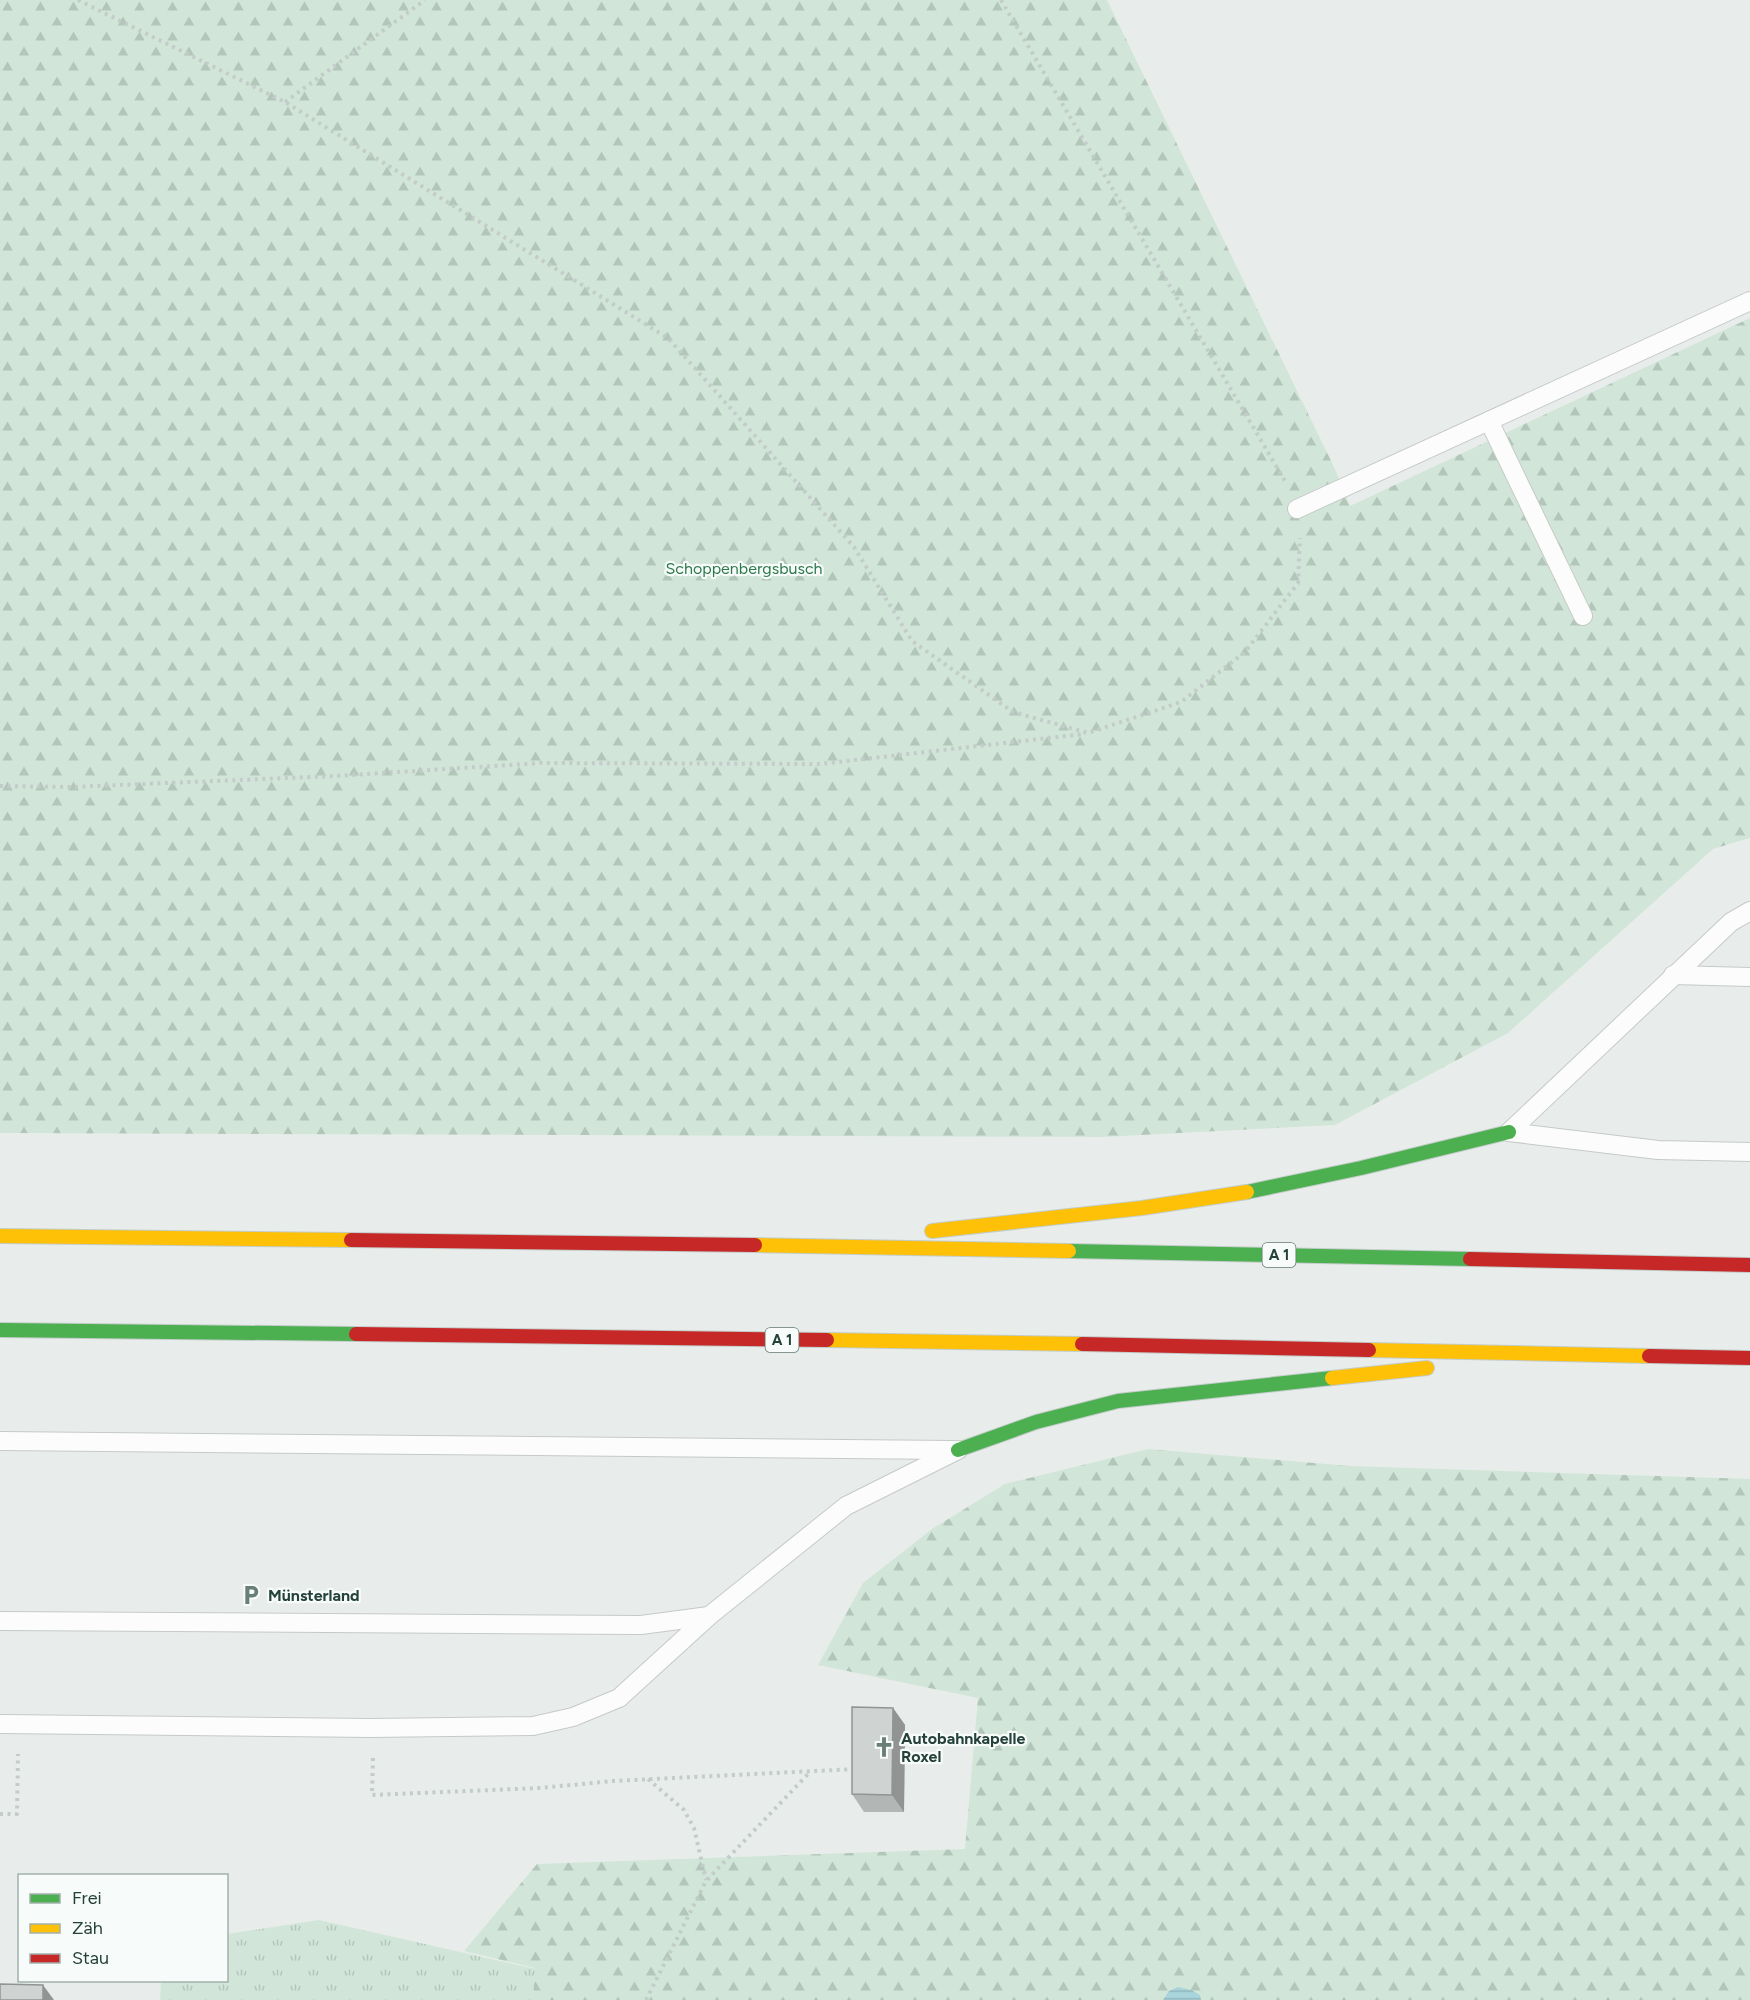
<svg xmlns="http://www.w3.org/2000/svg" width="1750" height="2000" font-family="Figtree,sans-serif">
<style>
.grass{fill:url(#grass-tufts)}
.forest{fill:url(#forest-firs)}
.water{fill:url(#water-rules)}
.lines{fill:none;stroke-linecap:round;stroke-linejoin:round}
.lane-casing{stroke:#c5cac8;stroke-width:20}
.fast-casing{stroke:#c3ccc9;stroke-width:16}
.slow-casing{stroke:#c3ccc9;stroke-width:16}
.jam-casing{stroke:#c3ccc9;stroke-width:16}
.path{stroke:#c3ccca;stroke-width:4;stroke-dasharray:3 4.5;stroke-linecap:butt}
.lane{stroke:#fcfcfc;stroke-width:18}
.fast{stroke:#4caf50;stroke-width:14}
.slow{stroke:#ffc107;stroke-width:14}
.jam{stroke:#c62828;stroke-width:14}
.wall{fill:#b2b6b5}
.shaded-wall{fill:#919493}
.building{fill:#cfd4d2;stroke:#919493;stroke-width:1.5}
.labels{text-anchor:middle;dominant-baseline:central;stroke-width:4.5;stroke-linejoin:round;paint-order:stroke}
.shield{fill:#f7fbf9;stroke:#637a73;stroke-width:1.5}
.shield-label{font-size:15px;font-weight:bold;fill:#24423a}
.park-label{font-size:16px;fill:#2d7a4b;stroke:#f7fbf9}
.poi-label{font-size:16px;font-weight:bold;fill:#24423a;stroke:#f7fbf9;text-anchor:start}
</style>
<defs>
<pattern id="grass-tufts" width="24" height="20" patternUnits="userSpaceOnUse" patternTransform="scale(1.5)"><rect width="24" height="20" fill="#d1e6d8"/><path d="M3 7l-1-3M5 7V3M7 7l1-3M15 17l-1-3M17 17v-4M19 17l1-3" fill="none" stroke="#b3c6ba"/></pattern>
<pattern id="forest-firs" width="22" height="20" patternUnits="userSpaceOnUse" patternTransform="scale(1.5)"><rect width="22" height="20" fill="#d1e6d8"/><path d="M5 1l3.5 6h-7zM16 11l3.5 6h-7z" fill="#b3c6ba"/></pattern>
<pattern id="water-rules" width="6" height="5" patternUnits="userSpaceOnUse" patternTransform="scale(1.5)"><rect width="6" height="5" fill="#a9d4db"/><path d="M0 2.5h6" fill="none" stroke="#91b7bd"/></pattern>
</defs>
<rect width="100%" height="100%" fill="#e8edeb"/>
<polygon class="grass" points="319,1920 536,1969 533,2000 160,2000 161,1981 226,1980 227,1934"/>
<g class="forest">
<polygon points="0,0 1107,0 1334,467 1350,506 1750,318 1750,838 1713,849 1508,1033 1335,1125 1102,1137 0,1133"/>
<polygon points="1148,1449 1350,1466 1750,1479 1750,2000 533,2000 535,1968 464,1951 537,1864 965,1849 978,1698 818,1665 863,1583 932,1529 1005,1484"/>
</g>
<polygon class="water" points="1178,1987 1191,1990 1200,1995 1201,2000 1163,2000 1169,1991"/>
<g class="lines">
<g class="lane-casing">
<g id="lane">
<polyline points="1489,421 1583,616"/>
<polyline points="1297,509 1750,301"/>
<polyline points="1673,975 1750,977"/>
<polyline points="1509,1132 1731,922 1750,911"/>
<polyline points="1509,1132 1658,1150 1750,1152"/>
<polyline points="0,1441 953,1450"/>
<polyline points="0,1621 641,1625 709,1616"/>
<polyline points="0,1724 371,1728 533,1726 573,1717 619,1698 709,1616 846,1506 958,1450"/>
</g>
</g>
<g class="fast-casing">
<g id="fast">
<polyline points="1247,1192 1361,1168 1509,1132"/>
<polyline points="1069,1251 1470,1259"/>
<polyline points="0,1330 356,1334"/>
<polyline points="958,1450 1036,1422 1118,1401 1332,1378"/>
</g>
</g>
<g class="slow-casing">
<g id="slow">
<polyline points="932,1231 1142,1208 1247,1192"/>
<polyline points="0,1236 351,1240"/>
<polyline points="755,1245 1069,1251"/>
<polyline points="827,1340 1082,1344"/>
<polyline points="1369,1350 1649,1356"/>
<polyline points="1332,1378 1427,1368"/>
</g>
</g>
<g class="jam-casing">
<g id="jam">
<polyline points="351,1240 755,1245"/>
<polyline points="1470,1259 1750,1265"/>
<polyline points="356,1334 827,1340"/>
<polyline points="1082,1344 1369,1350"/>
<polyline points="1649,1356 1750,1358"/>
</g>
</g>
<g class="path">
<polyline points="78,0 285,102 668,338 854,547 912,641 1013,712 1088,733 1181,702 1245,652 1298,583 1300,538"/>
<polyline points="1001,0 1285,481"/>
<polyline points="285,102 425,0"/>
<polyline points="0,786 72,787 335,776 541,763 820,764 1084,734"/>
<polyline points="373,1758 372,1795 540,1788 613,1781 855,1769"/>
<polyline points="648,1779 684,1810 694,1828 706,1880"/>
<polyline points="0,1814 17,1814 18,1754"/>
<polyline points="646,2000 706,1881 810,1772"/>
</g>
<use href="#lane" class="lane"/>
<use href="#fast" class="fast"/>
<use href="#slow" class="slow"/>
<use href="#jam" class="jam"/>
</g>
<polygon class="wall" points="893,1708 905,1725 904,1812 864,1812 852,1794"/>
<g class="shaded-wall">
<polygon points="893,1708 905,1725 904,1812 892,1795"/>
<polygon points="43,1985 54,2000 43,2000"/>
</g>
<g class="building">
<polygon points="852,1707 893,1708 892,1795 852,1794"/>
<polygon points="0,1984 43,1985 43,2000 0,2000"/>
</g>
<defs>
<g id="parking-bare" transform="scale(1.62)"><path d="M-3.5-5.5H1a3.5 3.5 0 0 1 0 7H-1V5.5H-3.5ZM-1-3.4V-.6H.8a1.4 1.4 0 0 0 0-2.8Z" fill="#697e78" stroke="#f7fbf9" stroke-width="2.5" paint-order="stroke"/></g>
<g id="church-bare" transform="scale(1.62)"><path d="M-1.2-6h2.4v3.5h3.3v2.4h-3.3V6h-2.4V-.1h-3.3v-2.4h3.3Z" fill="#697e78" stroke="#f7fbf9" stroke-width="2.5" paint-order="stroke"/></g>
</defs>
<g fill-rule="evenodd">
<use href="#parking-bare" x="251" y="1595"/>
<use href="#church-bare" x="884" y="1747"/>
</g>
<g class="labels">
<g class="shield">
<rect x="1262.5" y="1243" width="33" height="24" rx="4.5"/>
<rect x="765.5" y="1328" width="33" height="24" rx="4.5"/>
</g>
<g class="shield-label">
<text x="1279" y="1255">A 1</text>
<text x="782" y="1340">A 1</text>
</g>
<g class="park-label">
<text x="744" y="568">Schoppenbergsbusch</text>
</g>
<g class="poi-label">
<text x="268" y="1595">Münsterland</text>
<text x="901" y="1738">Autobahnkapelle<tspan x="901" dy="18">Roxel</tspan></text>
</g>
</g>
<rect x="18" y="1874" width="210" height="108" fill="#f7fbf9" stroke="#a3b1ad" stroke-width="1.5"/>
<rect x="30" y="1894" width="30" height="9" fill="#4caf50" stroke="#a3b1ad" stroke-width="1.5"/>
<text x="72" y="1904" font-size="18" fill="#24423a">Frei</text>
<rect x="30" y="1924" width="30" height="9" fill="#ffc107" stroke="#a3b1ad" stroke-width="1.5"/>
<text x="72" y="1934" font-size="18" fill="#24423a">Zäh</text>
<rect x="30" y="1954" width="30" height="9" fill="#c62828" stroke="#a3b1ad" stroke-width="1.5"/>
<text x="72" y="1964" font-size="18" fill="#24423a">Stau</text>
</svg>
